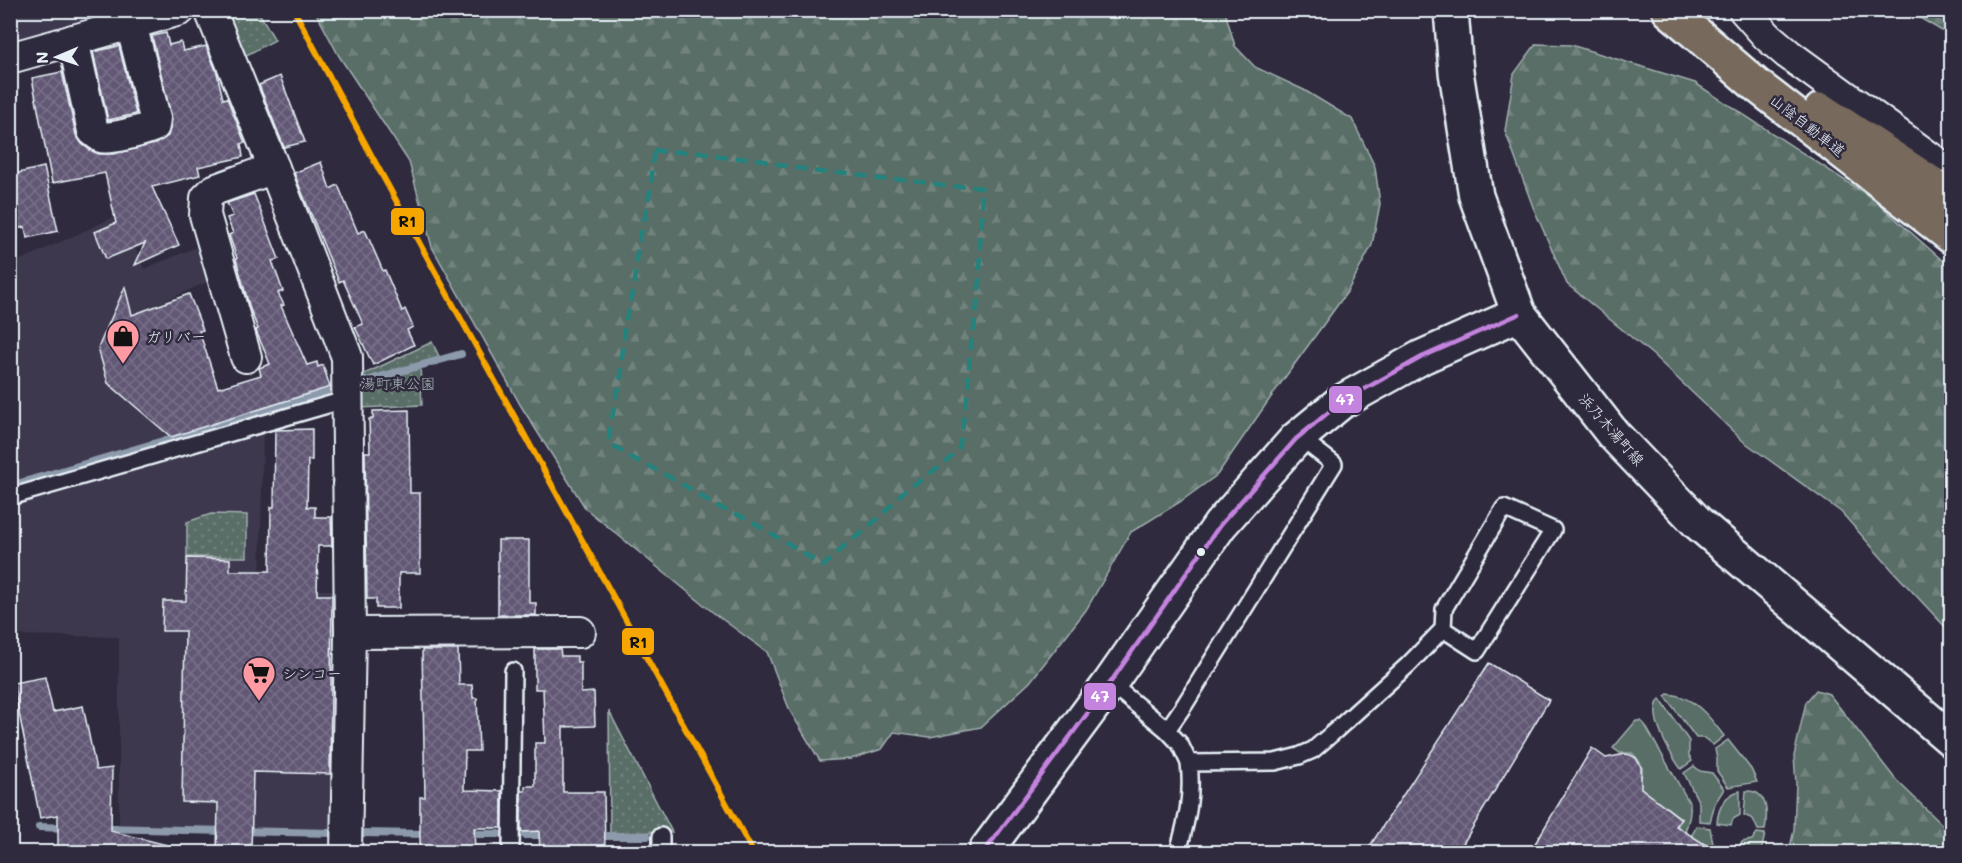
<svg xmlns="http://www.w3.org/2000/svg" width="1962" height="863" font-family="Mali,'Klee One',sans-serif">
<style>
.built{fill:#3e384e}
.green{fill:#5a6e67;stroke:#a1b0b0;stroke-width:1.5}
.forest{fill:url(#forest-firs);stroke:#a1b0b0;stroke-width:1.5}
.park{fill:url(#park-dots);stroke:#a1b0b0;stroke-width:1.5}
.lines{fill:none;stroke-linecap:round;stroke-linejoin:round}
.stream{stroke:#8c9aac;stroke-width:8}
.building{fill:url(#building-cross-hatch);stroke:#e8f1f8;stroke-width:1.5}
.service-casing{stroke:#e8f1f8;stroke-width:20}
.minor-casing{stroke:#e8f1f8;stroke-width:34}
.tertiary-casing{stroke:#e8f1f8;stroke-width:38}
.secondary-casing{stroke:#e8f1f8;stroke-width:38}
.motorway-casing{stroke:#e8f1f8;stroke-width:38}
.service{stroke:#2f2a3d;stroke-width:15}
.minor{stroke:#2f2a3d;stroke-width:30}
.tertiary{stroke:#2f2a3d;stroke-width:33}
.secondary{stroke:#2f2a3d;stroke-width:33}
.motorway{stroke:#77695c;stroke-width:33}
.bus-1-casing{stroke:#2f2a3d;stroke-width:9}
.bus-1{stroke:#c483df;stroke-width:4.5}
.rail-1-casing{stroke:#2f2a3d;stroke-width:10}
.rail-1{stroke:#f7a600;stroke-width:6}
.marked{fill:none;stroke:#25827c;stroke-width:4.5;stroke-dasharray:12 8;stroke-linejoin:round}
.bus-dot{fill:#e8f1f8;stroke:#2f2a3d;stroke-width:2}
.labels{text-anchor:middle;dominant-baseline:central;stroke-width:5;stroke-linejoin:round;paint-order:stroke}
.street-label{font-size:15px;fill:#e8f1f8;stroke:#2f2a3d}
.poi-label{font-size:15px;fill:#e8f1f8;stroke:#2f2a3d;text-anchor:start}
.park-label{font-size:15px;fill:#a8b6b7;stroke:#2f2a3d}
.line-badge{stroke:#2f2a3d;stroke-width:2}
.badge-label{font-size:16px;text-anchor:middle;font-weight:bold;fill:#fff}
.pale-badge-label{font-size:16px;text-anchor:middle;font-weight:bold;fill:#111}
</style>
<defs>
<pattern id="forest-firs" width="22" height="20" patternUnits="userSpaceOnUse" patternTransform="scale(1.5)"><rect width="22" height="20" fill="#5a6e67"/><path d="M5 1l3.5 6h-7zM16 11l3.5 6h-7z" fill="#72837e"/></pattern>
<pattern id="park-dots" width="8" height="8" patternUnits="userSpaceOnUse" patternTransform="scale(1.5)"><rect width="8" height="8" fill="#5a6e67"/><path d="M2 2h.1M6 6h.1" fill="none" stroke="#72837e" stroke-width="1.8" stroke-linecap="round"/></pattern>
<pattern id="building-cross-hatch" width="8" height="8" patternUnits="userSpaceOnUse" patternTransform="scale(1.5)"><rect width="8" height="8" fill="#625875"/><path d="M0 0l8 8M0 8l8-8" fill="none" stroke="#787089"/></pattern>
</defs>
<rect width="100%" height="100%" fill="#2f2a3d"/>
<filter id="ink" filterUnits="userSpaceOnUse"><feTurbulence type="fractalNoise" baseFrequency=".0167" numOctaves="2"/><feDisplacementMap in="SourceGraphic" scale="12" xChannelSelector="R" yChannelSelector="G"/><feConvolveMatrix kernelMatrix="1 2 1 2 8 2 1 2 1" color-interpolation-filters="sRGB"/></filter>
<g filter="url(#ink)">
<g class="built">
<polygon points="11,11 125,11 11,44"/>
<polygon points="121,214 144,269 201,245 214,279 151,307 184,432 11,481 10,265"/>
<polygon points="263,430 260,590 338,590 332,830 119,825 119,637 11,635 11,505"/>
</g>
<g class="green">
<path d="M 1668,694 C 1693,695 1710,717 1724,736 L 1713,745 L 1704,738 L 1696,738 L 1665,696 Z"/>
<path d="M 1660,699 L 1689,741 L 1689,755 L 1692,761 L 1681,769 C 1671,755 1646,715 1660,699 Z"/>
<path d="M 1636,721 L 1641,721 L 1645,725 L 1690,804 C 1692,823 1682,836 1673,852 L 1660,852 L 1682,819 L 1637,785 C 1646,772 1643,763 1632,753 L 1620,753 L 1613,748 Z"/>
<polygon points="1728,740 1751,769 1757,782 1728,787 1717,771 1717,759 1715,749"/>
<polygon points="1694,766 1700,771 1712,773 1724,789 1715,803 1710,822 1699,821 1699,803 1684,773"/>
<path d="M 1740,791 L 1740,815 L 1733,819 L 1731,825 L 1717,823 C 1718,808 1725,794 1740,791 Z"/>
<path d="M 1746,791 C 1768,790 1768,813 1765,830 L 1758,830 L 1753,819 L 1744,815 Z"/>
<polygon points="1697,826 1710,828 1713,844 1717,852 1682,852"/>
<polygon points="1757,833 1765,834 1761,852 1738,852 1742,842 1752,840"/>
</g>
<g class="forest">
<polygon points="315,11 1228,11 1226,15 1235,46 1255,67 1304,90 1352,119 1375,167 1380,204 1372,245 1347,292 1278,387 1217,475 1180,502 1131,532 1086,610 1030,682 981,727 930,737 894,732 882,749 851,759 820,761 790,711 767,652 715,614 586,509 521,406 432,247 409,162 339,56"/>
<polygon points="1908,11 1951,11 1951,58 1949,35"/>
<polygon points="1536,44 1571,45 1695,83 1872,198 1951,268 1951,633 1894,572 1841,512 1743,441 1653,355 1567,284 1533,207 1505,131 1514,74"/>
<polygon points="1816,690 1829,694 1896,780 1951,833 1951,852 1789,852 1794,830 1796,783 1794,756 1806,702"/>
</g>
<g class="park">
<polygon points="218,11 258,11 275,40 237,60"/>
<polygon points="432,342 440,358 420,364 422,405 360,408 360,376"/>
<polygon points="211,514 247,515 247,557 187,557 187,522"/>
<polygon points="609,711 672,832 610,833"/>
</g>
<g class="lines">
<g class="stream">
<polyline points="359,383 461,354"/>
<polyline points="10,486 333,391"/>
<polyline points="39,827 67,828"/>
<polyline points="103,828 226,831"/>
<polyline points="241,831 333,833"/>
<polyline points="359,833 428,834"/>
<polyline points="467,834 498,834"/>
<polyline points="525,835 547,835"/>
<polyline points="595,836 647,836"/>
</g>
</g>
<g class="building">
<polygon points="166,33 169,45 181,42 183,51 206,46 217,73 223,99 227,98 245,143 241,144 243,157 198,167 200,175 152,187 179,245 135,265 145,243 106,259 95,232 116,223 105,173 52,183 32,78 62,72 76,135 82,144 90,150 99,154 113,154 155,144 168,136 172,120 152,36"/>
<polygon points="119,46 136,114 108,120 93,52"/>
<polygon points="280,76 305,142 284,147 259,85"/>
<polygon points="321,162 330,189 338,185 358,233 365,230 383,271 385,270 402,311 405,309 413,327 407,330 414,345 373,365 355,327 363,324 343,280 339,282 294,173"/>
<polygon points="44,167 58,231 27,238 25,227 10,230 10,175"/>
<polygon points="254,194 279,259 272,261 283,291 278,293 284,305 281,306 307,365 317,362 318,367 323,365 330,387 171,437 108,383 98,348 125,287 132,315 189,294 203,330 199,331 218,388 261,375 259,368 270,364 257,333 256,330 258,329 250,309 236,259 237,258 229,235 233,233 227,218 233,216 227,203"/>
<polygon points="409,410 410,493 420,493 420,573 399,573 399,608 376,608 376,599 367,599 365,452 370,452 369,419 373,419 373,411"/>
<polygon points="312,429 312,460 308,460 307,507 315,507 315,517 331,517 332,546 318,546 317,595 332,595 330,774 253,772 251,852 217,852 218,803 182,802 185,631 162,631 163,601 186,601 187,558 230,559 230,571 270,571 271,507 274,507 275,430"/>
<polygon points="498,540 529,540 529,603 536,603 536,615 498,615"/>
<polygon points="535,649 560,649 561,656 577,656 577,662 581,662 581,693 594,692 595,726 563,727 563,792 604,792 605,852 540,852 539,831 522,832 521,828 521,791 525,791 525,786 535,786 535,743 545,743 543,689 535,689"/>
<polygon points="422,650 458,650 459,685 472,685 473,698 477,698 479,751 465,751 464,790 502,791 502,828 474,828 475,852 420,852 420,797 425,797"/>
<polygon points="1489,663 1549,700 1458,852 1366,852"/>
<polygon points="45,677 53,712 83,706 96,770 112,768 111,831 167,845 166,852 58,852 58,815 40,818 13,683"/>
<polygon points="1592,748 1606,758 1625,754 1631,755 1636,758 1641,767 1641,788 1681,819 1676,826 1717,852 1530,852"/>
</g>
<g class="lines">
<g class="service-casing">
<g id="service">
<polyline points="10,497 348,399"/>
<polyline points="1110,683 1167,730"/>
<polyline points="1189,763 1180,744 1167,730 1185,704 1334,464 1312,447 1302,434"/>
<polyline points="511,852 513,671"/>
<polyline points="661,852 661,836"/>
<path d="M 1178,852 C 1187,820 1193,796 1189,763 L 1275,762 L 1299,756 L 1313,750 L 1335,731 L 1408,665 L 1443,629 L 1477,651 L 1553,530 L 1504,508 L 1444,609 L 1443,629"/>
</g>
</g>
<g class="minor-casing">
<g id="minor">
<polyline points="210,10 274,168 347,357 350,633 346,852"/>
<polyline points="1744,10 1767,36 1788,54 1943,167 1952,172"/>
<path d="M 73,40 L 93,131 C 94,132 100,136 101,137 C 110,140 145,130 154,126 L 155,118 L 131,24"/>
<polyline points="10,58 180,10"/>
<polyline points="246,357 205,215 206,198 214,190 274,168"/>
<polyline points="350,633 580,632"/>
</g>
</g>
<g class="tertiary-casing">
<polyline id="tertiary" points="987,849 1110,683 1220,525 1296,439 1341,402 1422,357 1519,314"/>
</g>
<g class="secondary-casing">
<polyline id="secondary" points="1451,10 1456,72 1476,196 1519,314 1613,434 1698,523 1952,740"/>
</g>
<g class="motorway-casing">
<g id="motorway">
<polyline points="1669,10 1755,84 1952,237"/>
<polyline points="1821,110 1952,197"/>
</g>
</g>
<use href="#service" class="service"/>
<use href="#minor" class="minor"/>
<use href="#tertiary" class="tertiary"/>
<use href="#secondary" class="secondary"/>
<use href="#motorway" class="motorway"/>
<g class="bus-1-casing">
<polyline id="bus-1" points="984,852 1110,683 1220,525 1296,439 1341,402 1422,357 1519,314"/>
</g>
<use href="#bus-1" class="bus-1"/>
<g class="rail-1-casing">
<polyline id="rail-1" points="294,10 375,162 753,852"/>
</g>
<use href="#rail-1" class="rail-1"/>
</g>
</g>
<path class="marked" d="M 656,150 L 985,190 L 962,446 L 823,563 L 608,442 Z"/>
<defs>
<g id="shop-pin" transform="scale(1.725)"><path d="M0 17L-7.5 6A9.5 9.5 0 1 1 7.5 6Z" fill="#ff9aa2" stroke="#2f2a3d"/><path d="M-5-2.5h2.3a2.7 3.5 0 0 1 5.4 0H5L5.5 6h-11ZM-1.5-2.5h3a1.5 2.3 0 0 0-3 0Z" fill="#111"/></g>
<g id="supermarket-pin" transform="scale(1.725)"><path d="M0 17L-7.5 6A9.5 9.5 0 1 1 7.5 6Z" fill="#ff9aa2" stroke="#2f2a3d"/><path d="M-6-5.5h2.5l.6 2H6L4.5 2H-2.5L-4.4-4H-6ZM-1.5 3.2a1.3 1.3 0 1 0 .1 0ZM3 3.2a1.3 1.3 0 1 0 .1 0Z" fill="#111"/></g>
</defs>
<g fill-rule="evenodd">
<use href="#shop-pin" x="123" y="336"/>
<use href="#supermarket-pin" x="259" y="673"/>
</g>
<circle class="bus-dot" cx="1201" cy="552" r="5"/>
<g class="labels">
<g class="street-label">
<text transform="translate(1808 125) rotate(38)">山陰自動車道</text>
<text transform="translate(1612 429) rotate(49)">浜乃木湯町線</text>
</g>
<g class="poi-label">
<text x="146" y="336">ガリバー</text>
<text x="282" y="673">シンコー</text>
</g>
<g class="park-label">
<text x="398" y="383">湯町東公園</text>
</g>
</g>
<g class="line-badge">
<rect x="390" y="207" width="35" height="29" rx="6" fill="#f7a600"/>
<rect x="1328" y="385" width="35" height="29" rx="6" fill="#c483df"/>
<rect x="621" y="627" width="34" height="29" rx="6" fill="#f7a600"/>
<rect x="1083" y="682" width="34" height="29" rx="6" fill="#c483df"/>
</g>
<g class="badge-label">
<text x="1345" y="405">47</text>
<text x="1100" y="702">47</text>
</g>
<g class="pale-badge-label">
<text x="407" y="227">R1</text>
<text x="638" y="648">R1</text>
</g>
<rect width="1962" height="863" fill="none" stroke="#2f2a3d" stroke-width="36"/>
<rect x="18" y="18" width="1926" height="827" fill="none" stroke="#e8f1f8" stroke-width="2" filter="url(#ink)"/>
<g transform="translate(57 57) rotate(268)" stroke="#2f2a3d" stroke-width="4.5" paint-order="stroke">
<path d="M0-4.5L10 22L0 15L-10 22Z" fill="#e8f1f8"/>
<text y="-9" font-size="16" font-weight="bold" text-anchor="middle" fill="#e8f1f8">N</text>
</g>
</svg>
